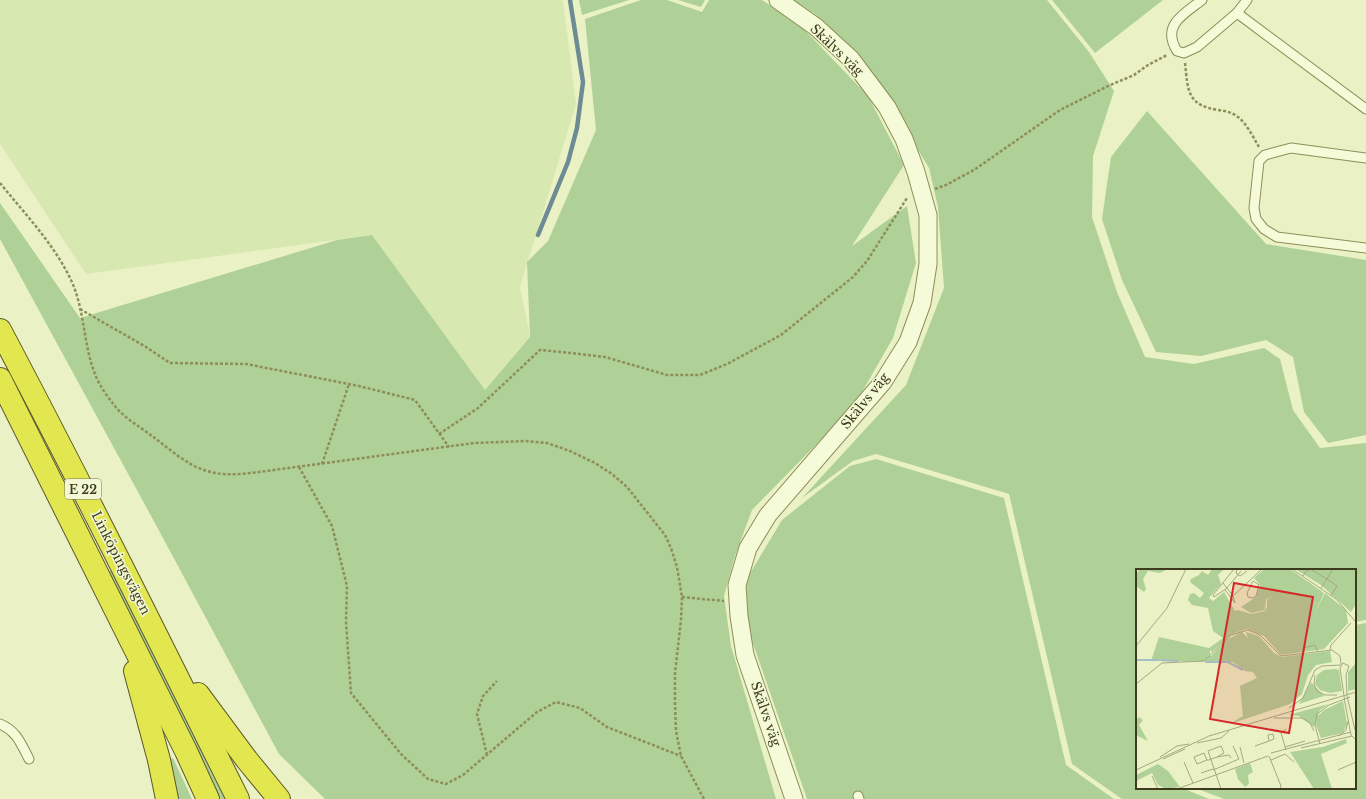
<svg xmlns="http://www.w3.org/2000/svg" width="1366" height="799" font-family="'Libre Baskerville',serif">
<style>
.farmland{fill:#d7e8b1}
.green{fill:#afd197}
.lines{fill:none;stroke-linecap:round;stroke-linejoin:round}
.stream{stroke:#6c8b94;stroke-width:4.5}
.lane-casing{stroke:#8e8e59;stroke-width:11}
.street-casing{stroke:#8e8e59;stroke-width:19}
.highway-casing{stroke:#5b582d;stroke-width:24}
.path{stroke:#8e8e59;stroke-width:2.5;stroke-dasharray:3 2;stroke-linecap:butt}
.lane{stroke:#f5fbd8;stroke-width:9}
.street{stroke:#f5fbd8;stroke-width:17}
.highway{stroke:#e2e64f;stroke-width:22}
.labels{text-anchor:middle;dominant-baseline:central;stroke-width:3;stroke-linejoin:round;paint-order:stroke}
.shield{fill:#f2f8d4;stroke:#737455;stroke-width:1}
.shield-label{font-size:12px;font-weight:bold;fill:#3d3b1e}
.street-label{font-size:13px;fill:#3d3b1e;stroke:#f2f8d4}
.inset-river{fill:none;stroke:#a6bfc4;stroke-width:2}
.inset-road{fill:none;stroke:#a5a882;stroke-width:1}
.view{fill:#d62828;fill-opacity:0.15;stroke:#d62828;stroke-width:2}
.inset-edge{fill:none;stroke:#3d3b1e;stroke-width:2}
</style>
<rect width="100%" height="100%" fill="#eaf1c4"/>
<polygon class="farmland" points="0,0 563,0 576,104 520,287 530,337 485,390 372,235 86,274 0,144"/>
<g class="green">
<polygon points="579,0 629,0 582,15"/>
<polygon points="641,0 667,0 702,12 709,0 762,0 798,23 868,96 904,165 852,246 907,206 916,263 893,338 854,406 752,510 734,559 724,596 731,646 776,799 325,799 279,754 156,525 0,239 0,203 80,318 337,240 372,235 485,390 530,337 527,262 548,241 596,130 585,19"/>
<polygon points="678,0 705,0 701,7"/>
<polygon points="793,0 1047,0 1089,52 1114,91 1093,156 1092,217 1117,292 1145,357 1194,364 1264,348 1280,359 1293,410 1320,448 1366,443 1366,620 1355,622 1355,570 1137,570 1137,788 1182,788 1209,799 1122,799 1072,764 1009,494 876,454 853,461 802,498 906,385 944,288 938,207 929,168 870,71 815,14"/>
<polygon points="1052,0 1163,0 1095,53"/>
<polygon points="1147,111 1266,244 1366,260 1366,435 1328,443 1304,412 1293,357 1266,340 1201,356 1156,352 1122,280 1102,219 1111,157"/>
<polygon points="876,459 1004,498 1066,765 1114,799 807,799 749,632 746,580 782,520 850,466"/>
<polygon points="109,571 112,571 227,799 217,799"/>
<polygon points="1366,623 1366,799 1224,799 1195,788 1355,788 1355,625"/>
<polygon points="173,758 192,799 178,799 170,759"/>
</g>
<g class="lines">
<polyline class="stream" points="538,235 568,162 577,128 583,82 570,0"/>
<g class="lane-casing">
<g id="lane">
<path d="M 1202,0 C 1184,14 1161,25 1177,51 L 1184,53 L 1197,47 L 1237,13"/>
<polyline points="1247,0 1237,13 1366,109"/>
<polyline points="1366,158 1291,148 1265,155 1259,161 1254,208 1256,219 1264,229 1277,237 1366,248"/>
<path d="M 0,724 C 17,731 21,744 29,759"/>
<polyline points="858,796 859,799"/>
</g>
</g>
<g class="street-casing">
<polyline id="street" points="778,0 816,27 851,59 887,107 904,139 916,172 928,215 928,264 922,303 908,342 883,382 768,515 748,548 737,585 739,616 745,655 794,799"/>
</g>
<g class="highway-casing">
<g id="highway">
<path d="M 0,330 C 82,485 160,642 238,799"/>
<polyline points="0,379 186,751 208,799"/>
<polyline points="135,671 159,760 167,799"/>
<polyline points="198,694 247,760 279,799"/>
</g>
</g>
<g class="path">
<path d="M 1185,63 C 1188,91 1187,105 1218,110 C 1225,111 1232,112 1238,117 C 1247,124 1253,137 1259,147"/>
<path d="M 0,183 C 25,214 54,244 71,280 C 85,310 83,344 95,374 C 99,385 107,396 114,405 C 124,418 139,426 152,436 C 170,449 188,467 211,472 C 226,476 243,474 259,472 L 474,443 L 526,441 L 547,443 L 570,451 L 595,463 L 612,474 L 627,487 L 665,535 L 671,548 L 677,567 L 682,597 L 681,620 L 675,673 L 675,703 L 676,731 L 681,756 L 704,799"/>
<polyline points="935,189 946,185 974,170 1060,110 1108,86 1134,75 1148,65 1167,55"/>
<polyline points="80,309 146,347 170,363 246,364 359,386 415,400 449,447"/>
<polyline points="439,434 478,408 540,350 571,353 605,357 667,375 700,375 727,364 781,335 853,277 867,261 907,198"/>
<polyline points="322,464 349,384"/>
<polyline points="299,467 332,526 347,586 346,622 351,693 401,754 428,779 446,784 463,775 537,712 556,702 580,708 607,727 681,756"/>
<polyline points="682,597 724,601"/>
<polyline points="487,755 477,714 483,696 497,681"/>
</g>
<use href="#lane" class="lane"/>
<use href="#street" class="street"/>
<use href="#highway" class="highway"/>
</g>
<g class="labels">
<rect class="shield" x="65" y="479" width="36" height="20" rx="3"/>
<g class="shield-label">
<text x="83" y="489">E 22</text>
</g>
<g class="street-label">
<text transform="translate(837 50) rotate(44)">Skälvs väg</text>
<text transform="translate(865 401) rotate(-51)">Skälvs väg</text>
<text transform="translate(121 563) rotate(63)">Linköpingsvägen</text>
<text transform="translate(766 714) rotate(71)">Skälvs väg</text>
</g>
</g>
<g transform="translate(1136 569)">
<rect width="220" height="220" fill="#eaf1c4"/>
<path d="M 4,0 L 32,0 L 24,4 L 12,2 L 7,10 L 10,20 L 8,23 L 0,17 L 0,5 ZM 76,0 L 88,0 L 82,6 L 85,15 L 73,29 L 77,32 L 88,23 L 99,42 L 102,41 L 115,45 L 129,42 L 131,38 L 131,30 L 141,27 L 130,30 L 129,41 L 115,44 L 105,38 L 120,28 L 124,16 L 118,9 L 128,0 L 154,0 L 188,24 L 178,46 L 189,24 L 210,41 L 212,54 L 188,80 L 145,86 L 128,67 L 111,60 L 96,65 L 76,83 L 74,81 L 74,86 L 71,86 L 75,87 L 90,71 L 106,63 L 112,69 L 110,63 L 123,67 L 138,84 L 146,88 L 194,82 L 196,93 L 180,96 L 172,106 L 166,125 L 154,135 L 94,155 L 107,147 L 104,117 L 121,109 L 117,103 L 109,102 L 97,93 L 15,92 L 23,68 L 73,79 L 87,69 L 77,62 L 72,39 L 56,36 L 52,31 L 54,25 L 58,24 L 64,29 L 68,24 L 54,13 L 55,10 L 63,6 L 66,2 L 72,6 ZM 159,0 L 220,0 L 220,35 L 215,43 L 185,16 ZM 220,94 L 220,120 L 212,122 L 212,103 ZM 199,100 L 203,101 L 206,122 L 194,124 L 184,121 L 179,115 L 181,106 L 188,101 ZM 175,113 L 188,127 L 163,135 ZM 207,132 L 211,155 L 207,164 L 185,169 L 180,156 L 181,148 L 188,141 ZM 193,135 L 184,141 L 178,158 L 163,147 L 152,146 ZM 3,148 L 7,151 L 3,156 L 12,172 L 0,166 L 0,151 ZM 210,170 L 211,174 L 185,185 L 196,220 L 178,220 L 154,183 L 187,178 ZM 114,194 L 117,203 L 112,206 L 113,215 L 109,218 L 102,210 L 99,200 ZM 22,195 L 32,202 L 44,218 L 30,220 L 22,216 L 16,204 L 0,212 L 0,206 Z" fill="#afd197"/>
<path class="inset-river" d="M 0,91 L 23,91M 25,91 L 42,92M 69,93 L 92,93 L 107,101"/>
<path class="inset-road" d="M 101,0 L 100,4 L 104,7 L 111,2M 156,0 L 200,30 L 219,52M 176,1 L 191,10 L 197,0M 167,7 L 170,2 L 176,0M 117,12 L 123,16 L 120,27 L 117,29 L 112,28 L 111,24 ZM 87,14 L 97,27 L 126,0M 185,19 L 191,10 L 201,17 L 195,27M 89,21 L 99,34 L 97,27M 77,26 L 78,28 L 91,19 L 105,2M 77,26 L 98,0M 0,77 L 31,39 L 50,0M 168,79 L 179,76 L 182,83M 194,81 L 195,76 L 215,54M 179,106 L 178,115 L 181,122 L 189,126 L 201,126M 0,115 L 26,94 L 68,92 L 95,66 L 112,61 L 124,66 L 145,87 L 196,81 L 204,87 L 205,95M 153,139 L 167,129 L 179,101 L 186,97 L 205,96M 138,149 L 166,149 L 174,154 L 178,162M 219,161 L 211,127 L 210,106 L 213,97 L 207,94 L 204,99 L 209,134 L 215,166 L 220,171M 203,167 L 210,161 L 212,152M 61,174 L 85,169 L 93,162M 184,175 L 179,156 L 181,145 L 193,136 L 214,128M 97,177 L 103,190M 119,177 L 133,172 L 132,166 L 137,165 L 138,170 L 133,172M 104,178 L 108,194M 149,178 L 169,172M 165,179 L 216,167M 150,181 L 145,164 L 150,160M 135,184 L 215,163M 133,187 L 145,217 L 144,220M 24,188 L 41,177 L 53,175M 81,188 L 88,184 L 85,177 L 72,182 L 85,220M 27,190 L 49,180M 71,191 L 68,184 L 58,188 L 61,195 L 71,191 L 73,191 L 81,188 L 93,186 L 95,189M 135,191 L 149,185 L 158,193M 48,193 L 57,214M 0,201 L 73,167 L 220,123M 77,201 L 103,190M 202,201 L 220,193M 65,204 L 77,200M 16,207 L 22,220M 41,220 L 132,187"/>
<path class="view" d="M 98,14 L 177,28 L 153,164 L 74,150 Z"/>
<rect width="220" height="220" class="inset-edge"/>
</g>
</svg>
